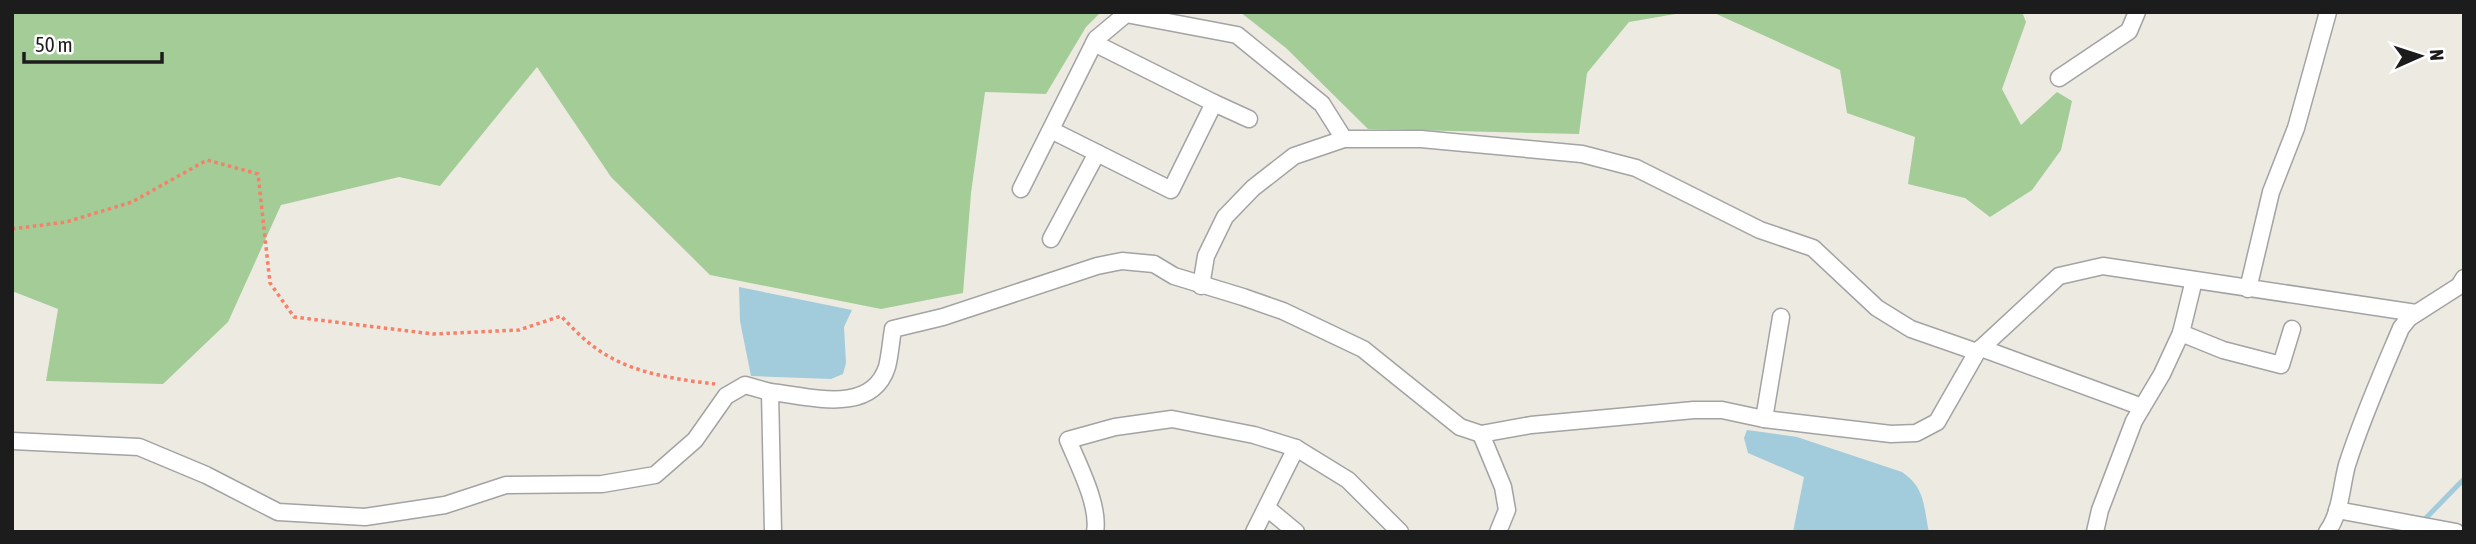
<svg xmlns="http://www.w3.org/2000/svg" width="2476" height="544" font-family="'Asap Condensed',sans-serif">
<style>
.forest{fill:#a3cc97}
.water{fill:#a2cbdb}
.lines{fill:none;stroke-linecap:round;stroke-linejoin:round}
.stream{stroke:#a2cbdb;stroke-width:5}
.minor-casing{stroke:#a3a3a3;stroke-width:19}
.path{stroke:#f78069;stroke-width:3.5;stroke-dasharray:3.5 3.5;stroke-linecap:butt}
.minor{stroke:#fff;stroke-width:16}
</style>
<rect width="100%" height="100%" fill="#edeae2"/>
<g class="forest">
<polygon points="12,12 1101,12 1086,27 1046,94 985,92 971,193 963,293 881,309 710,275 611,177 537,67 440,186 399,177 281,205 228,322 163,384 46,381 58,309 12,291"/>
<polygon points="1240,12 1687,12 1629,22 1587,73 1579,134 1368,129 1286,48"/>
<polygon points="1712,12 2022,12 2026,22 2002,89 2021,125 2057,92 2072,101 2061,150 2032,190 1990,217 1965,198 1908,184 1915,137 1847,113 1840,70"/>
</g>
<g class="water">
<polygon points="739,287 852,310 844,327 846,363 843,374 831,379 751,376 740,321"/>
<path d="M 1747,430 L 1797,437 L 1902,472 C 1926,489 1923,505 1929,532 L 1793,532 L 1804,477 L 1748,453 L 1744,438 Z"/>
</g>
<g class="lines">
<polyline class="stream" points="2422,522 2464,479"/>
<g class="minor-casing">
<g id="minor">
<polyline points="2059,78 2129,31 2137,12"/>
<polyline points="1214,103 1249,119"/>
<polyline points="1051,130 1171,190 1214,103 1094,43"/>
<polyline points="1021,189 1096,39 1126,14 1237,35 1322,104 1344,139"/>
<polyline points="1051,239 1097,153"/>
<polyline points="1201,286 1206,256 1225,217 1253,188 1294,156 1344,139 1421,139 1582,154 1636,168 1760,230 1813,248 1877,308 1911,329 1977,352"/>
<polyline points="2248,289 2271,192 2296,128 2328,12"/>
<polyline points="2181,333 2223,350 2281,365 2292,329"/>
<polyline points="1981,348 2142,407"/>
<polyline points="1764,419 1781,317"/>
<polyline points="1481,434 1503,487 1507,510 1498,532"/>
<polyline points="12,441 139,447 206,475 278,512 365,517 445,505 506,485 602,484 655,475 695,440 726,396 745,385 770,392"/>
<polyline points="1267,508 1296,532"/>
<polyline points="2337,510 2456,532"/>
<path d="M 773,532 L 770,392 C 809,396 871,416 887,367 C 890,355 891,341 893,329 L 943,317 L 1097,266 L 1122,261 L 1154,264 L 1174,276 L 1243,297 L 1283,311 L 1363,349 L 1460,427 L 1481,434 L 1531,425 L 1694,410 L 1722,410 L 1764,419 L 1891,434 L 1916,433 L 1937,422 L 1977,352 L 2059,276 L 2103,266 L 2416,313"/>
<path d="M 1095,532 C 1100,506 1078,464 1068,440 L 1115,427 L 1172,419 L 1254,435 L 1296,448 L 1348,480 L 1400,532"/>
<polyline points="1254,532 1296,448"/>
<polyline points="2095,532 2100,510 2134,421 2162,374 2181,333 2194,280"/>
<path d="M 2327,532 C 2341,513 2341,487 2347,465 C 2362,418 2382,373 2401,328 L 2409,318 L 2459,286 L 2464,278"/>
</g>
</g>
<path class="path" d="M 12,229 L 66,222 L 132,202 L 207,160 L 258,174 L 270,283 L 294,317 L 433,334 L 519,330 L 561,316 C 575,331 590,346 608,356 C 638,374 681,380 715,384"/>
<use href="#minor" class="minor"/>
</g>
<rect width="2476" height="544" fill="none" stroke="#1c1c1c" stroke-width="28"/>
<g transform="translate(2420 56) rotate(87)" stroke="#ffffff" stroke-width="5" paint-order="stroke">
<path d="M0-5L12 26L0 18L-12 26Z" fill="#1c1c1c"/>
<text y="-10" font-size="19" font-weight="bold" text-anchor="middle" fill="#1c1c1c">N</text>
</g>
<path d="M24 52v10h138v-10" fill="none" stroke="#1c1c1c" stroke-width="3.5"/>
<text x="35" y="52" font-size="21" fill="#1c1c1c" stroke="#ffffff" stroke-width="5" paint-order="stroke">50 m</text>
</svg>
